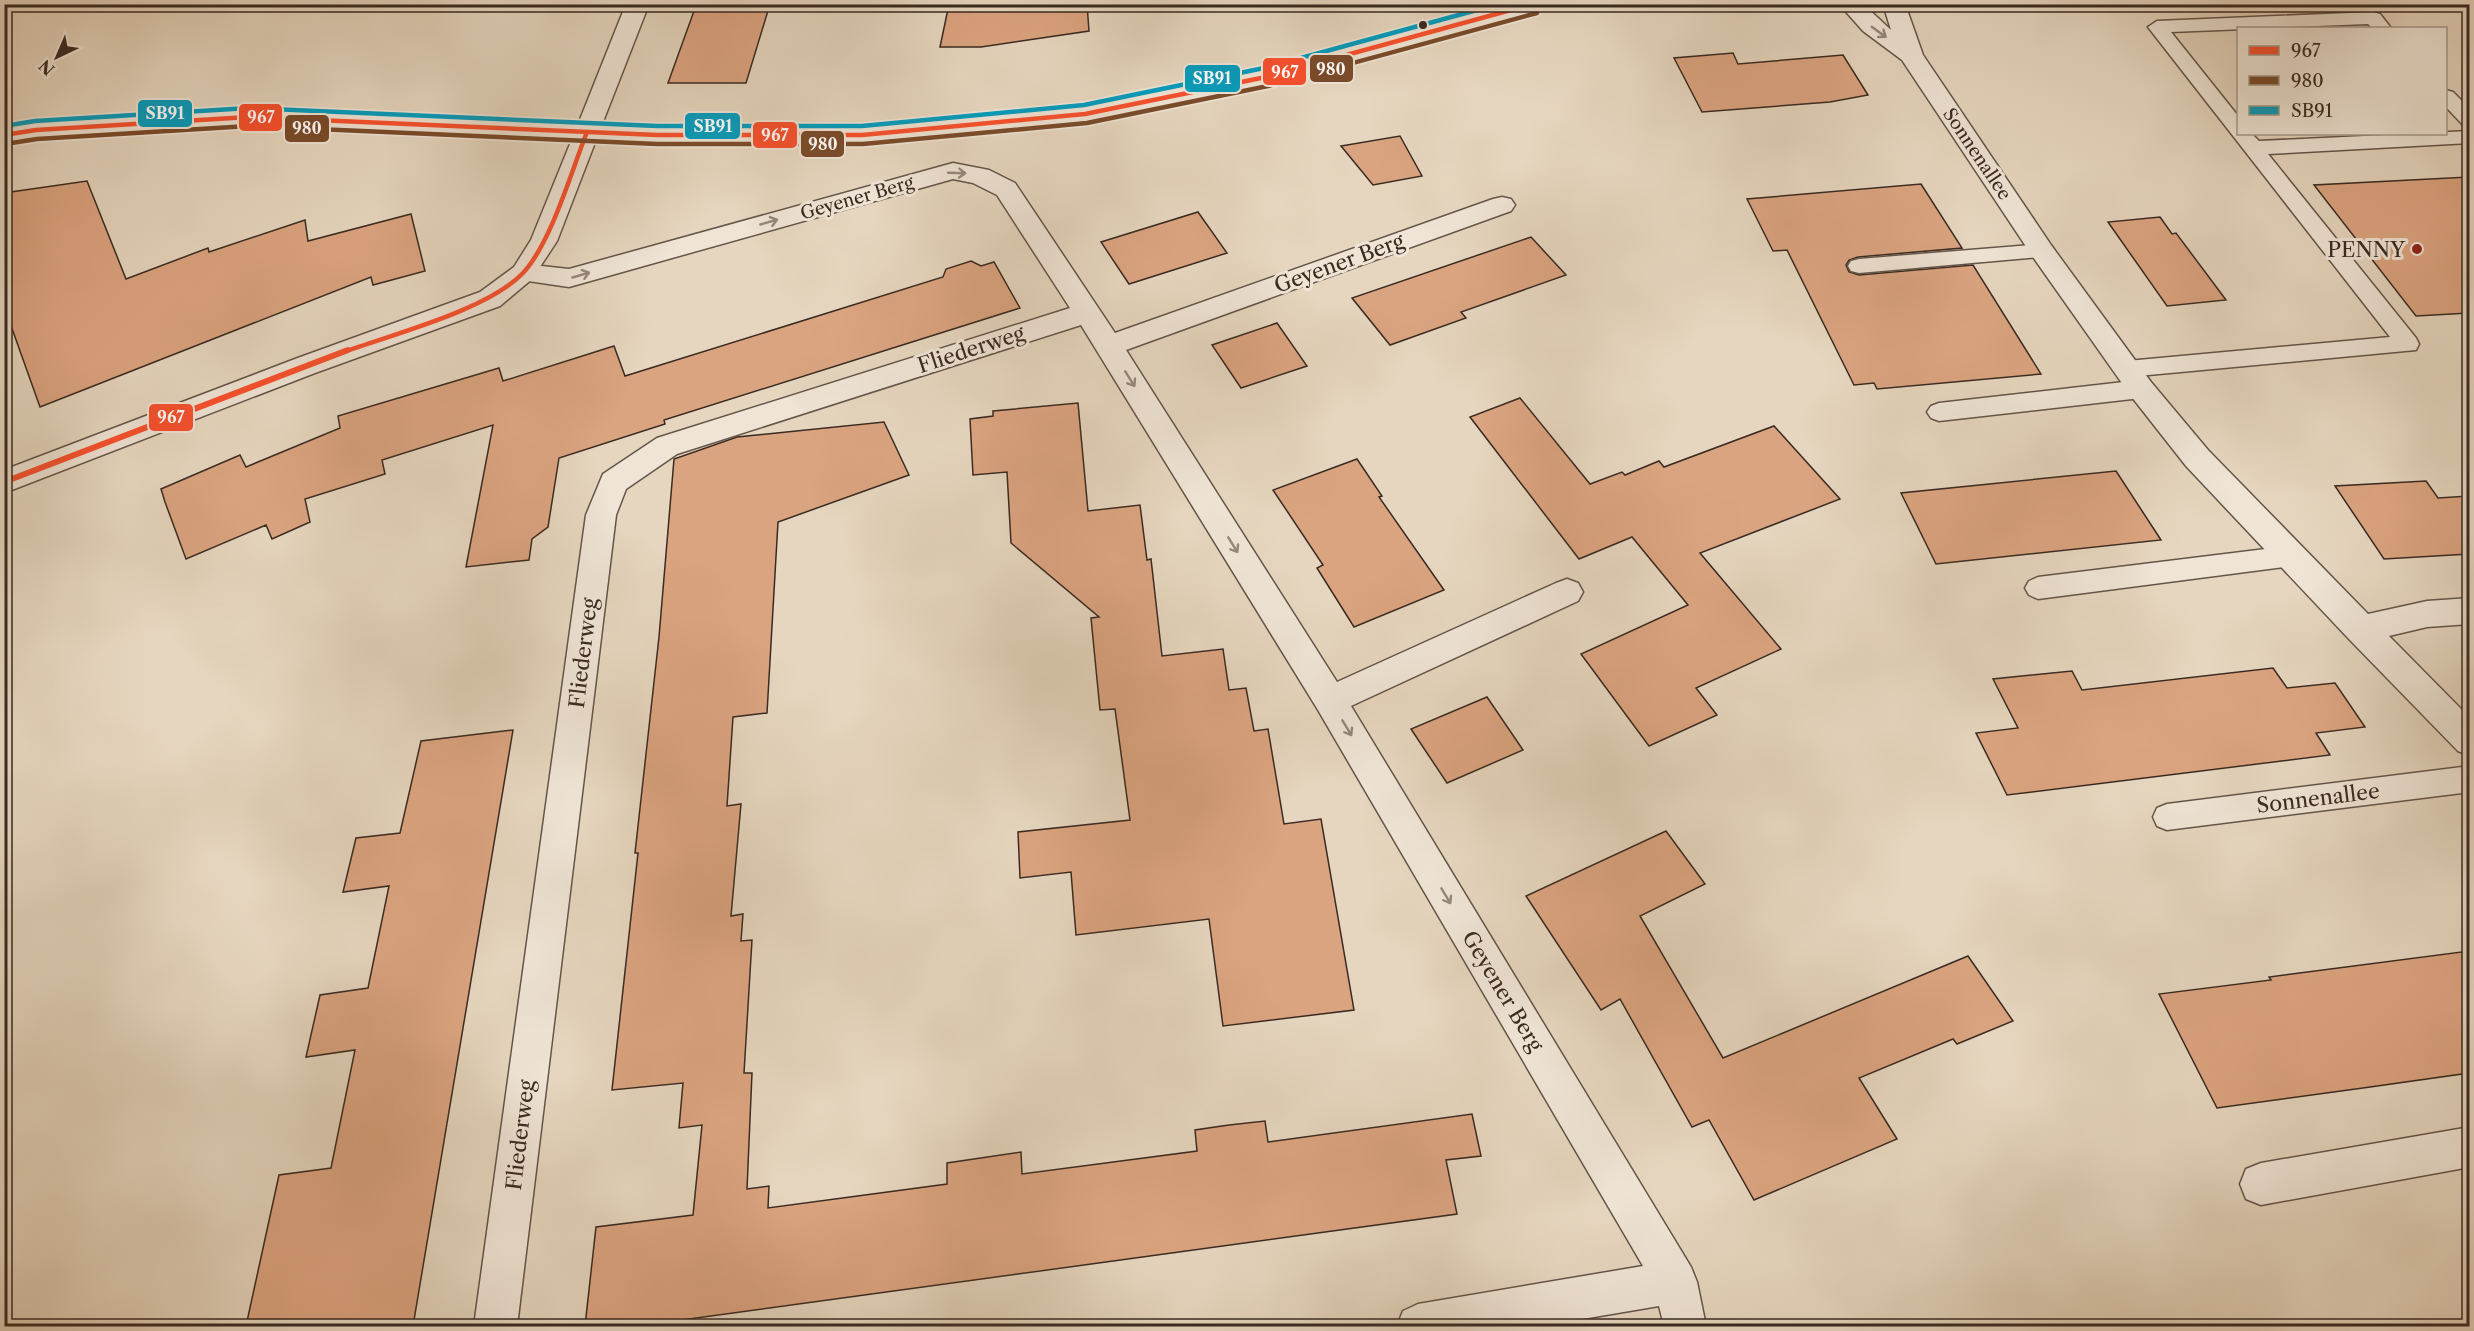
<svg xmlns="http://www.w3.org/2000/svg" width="2474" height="1331" font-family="'Libre Caslon Text',serif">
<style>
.building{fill:#dba480;stroke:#392a22;stroke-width:1.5}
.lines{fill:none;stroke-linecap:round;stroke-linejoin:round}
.service-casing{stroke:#645549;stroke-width:3}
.minor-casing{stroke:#645549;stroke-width:3}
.tertiary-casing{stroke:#645549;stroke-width:3}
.service{fill:#efe4d5;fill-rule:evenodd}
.minor{fill:#efe4d5;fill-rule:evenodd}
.tertiary{fill:#efe4d5;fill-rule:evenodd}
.bus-1-far1-casing{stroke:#efe4d5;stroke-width:8}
.bus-1-casing{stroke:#efe4d5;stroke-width:10}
.bus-2-casing{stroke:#efe4d5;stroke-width:8}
.bus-3-casing{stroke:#efe4d5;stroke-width:8}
.bus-1-far1{stroke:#f8502d;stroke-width:4.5}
.bus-1{stroke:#f8502d;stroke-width:6}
.bus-2{stroke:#7a4b2a;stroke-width:4.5}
.bus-3{stroke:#069cbd;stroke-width:4.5}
.oneway{stroke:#94877c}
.bus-dot{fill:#392a22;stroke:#efe4d5;stroke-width:2}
.poi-dot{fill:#8f2418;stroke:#efe4d5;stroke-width:2}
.labels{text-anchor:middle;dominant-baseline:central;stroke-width:6;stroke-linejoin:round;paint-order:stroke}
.far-street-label{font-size:18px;fill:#392a22;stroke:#efe4d5}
.poi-label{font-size:21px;fill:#392a22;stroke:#efe4d5;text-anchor:end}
.street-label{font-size:21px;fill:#392a22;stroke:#efe4d5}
.line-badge{stroke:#efe4d5;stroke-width:2}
.badge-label{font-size:16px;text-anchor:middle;font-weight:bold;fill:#fff}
</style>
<rect width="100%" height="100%" fill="#e6d6bf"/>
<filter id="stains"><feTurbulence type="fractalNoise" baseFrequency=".00333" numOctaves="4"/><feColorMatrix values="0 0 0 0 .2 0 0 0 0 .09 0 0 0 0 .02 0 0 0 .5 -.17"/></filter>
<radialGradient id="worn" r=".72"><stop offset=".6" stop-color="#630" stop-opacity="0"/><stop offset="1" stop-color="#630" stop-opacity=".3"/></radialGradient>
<g class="building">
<polygon points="705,4 770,4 746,83 668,83 694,11 703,11"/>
<polygon points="949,4 1087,4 1089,31 981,47 940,47"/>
<polygon points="1733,53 1738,64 1843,55 1868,95 1830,102 1702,112 1674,58"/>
<polygon points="1400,136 1422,176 1373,185 1341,146"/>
<polygon points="2469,177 2469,313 2416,316 2314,185"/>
<polygon points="87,181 126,279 208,248 209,252 305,220 308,241 411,214 425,271 373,285 371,277 40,407 10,323 4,316 4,193"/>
<polygon points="1921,184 1962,248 1858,257 1849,260 1846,265 1849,272 1859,275 1973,265 2041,374 1877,389 1874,383 1854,385 1787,250 1773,251 1747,199"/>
<polygon points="1198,212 1227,253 1129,284 1101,242"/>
<polygon points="2160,217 2172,234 2176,233 2226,300 2167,306 2108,222"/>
<polygon points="1531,237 1566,275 1461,312 1466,318 1390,345 1352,298"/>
<polygon points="971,261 981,266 994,262 1020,308 664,420 665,424 559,458 548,527 532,539 529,560 466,567 493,425 382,460 385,474 305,499 310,522 272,539 266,525 186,559 165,502 161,489 240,455 246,467 340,428 338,416 499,368 503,381 614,346 625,376 943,277 946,269"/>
<polygon points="1277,323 1307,366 1241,388 1212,345"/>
<polygon points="1520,398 1590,484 1622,472 1625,475 1659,461 1664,467 1774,426 1840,499 1700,553 1781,649 1696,688 1717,715 1649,746 1581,654 1688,605 1632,537 1579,559 1470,417"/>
<polygon points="1078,403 1088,511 1140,505 1147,560 1151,559 1162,656 1223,649 1229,690 1246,688 1254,731 1268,729 1284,824 1321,819 1354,1010 1223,1026 1209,919 1076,935 1071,872 1020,878 1018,832 1130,820 1115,709 1100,710 1091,618 1099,617 1011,543 1007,472 973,475 970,419 993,416 993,411"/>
<polygon points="884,422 909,475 778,522 767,713 733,717 727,806 741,804 731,916 743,914 741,941 752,940 744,1073 752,1073 747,1189 769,1186 768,1208 947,1184 947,1163 1021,1152 1022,1174 1197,1151 1195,1130 1229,1125 1265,1121 1268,1142 1472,1114 1481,1156 1446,1160 1457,1214 638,1326 585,1326 596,1227 693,1215 702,1125 679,1128 683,1083 612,1090 638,853 635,853 659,637 674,459 737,437"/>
<polygon points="1357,459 1382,496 1379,497 1444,590 1354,627 1317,568 1323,565 1273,490"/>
<polygon points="2116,471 2161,540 1936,564 1901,493"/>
<polygon points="2426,481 2438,498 2469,496 2469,554 2384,559 2335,486"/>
<polygon points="2273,668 2287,688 2335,683 2365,727 2316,733 2330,755 2007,795 1976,733 2018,728 1993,679 2072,671 2082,690"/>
<polygon points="1487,697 1523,750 1447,783 1411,729"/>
<polygon points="513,730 413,1326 246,1326 279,1175 331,1168 355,1050 306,1057 320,995 368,988 389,886 343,892 356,838 400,833 421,741"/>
<polygon points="1666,831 1705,884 1640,916 1723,1058 1968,956 2013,1021 1957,1044 1953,1039 1859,1078 1897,1139 1754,1200 1709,1120 1692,1127 1620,999 1601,1010 1526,896"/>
<polygon points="2469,951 2469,1073 2363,1088 2217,1108 2159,994 2271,980 2269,977"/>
</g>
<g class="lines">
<g class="service-casing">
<g id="service">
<polygon points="2373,12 2380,14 2391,28 2372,28 2368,24 2171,32 2238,116 2238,134 2252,134 2259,141 2470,131 2470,143 2268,154 2416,338 2419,344 2416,350 2127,377 2119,375 2115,369 2119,363 2127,361 2390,337 2148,27 2157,21"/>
<polygon points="2446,90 2453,92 2470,109 2470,127 2463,125 2446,107"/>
<polygon points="2042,244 2050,246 2053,251 2050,256 1859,273 1851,271 1848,266 1851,261 1859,259"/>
<polygon points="2141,380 2149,383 2153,389 2149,395 2141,398 1939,421 1931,418 1927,412 1931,406 1939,403"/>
<polygon points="2291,546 2300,549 2304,556 2300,563 2291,566 2038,599 2029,595 2025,588 2029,581 2038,577"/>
<polygon points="2470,766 2470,792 2167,830 2157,826 2153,817 2157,808 2167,804"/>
</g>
</g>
<g class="minor-casing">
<g id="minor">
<polygon points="626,4 649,4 599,132 596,137 587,140 578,137 575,132"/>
<polygon points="1839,4 1863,4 1891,30 1883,4 1905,4 1923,55 2051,245 2151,382 2208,450 2368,614 2427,601 2470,598 2470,624 2427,627 2389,636 2470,718 2470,756 2458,751 2348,638 2186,466 2131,396 2033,257 1902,60 1863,31"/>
<polygon points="953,163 989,170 1015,183 1115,333 1493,199 1502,197 1511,199 1515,205 1511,211 1126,350 1337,682 1556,583 1567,579 1578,583 1583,592 1578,601 1351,706 1691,1267 1697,1282 1706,1326 1664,1326 1659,1306 1541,1326 1397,1326 1403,1311 1418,1304 1643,1266 1318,710 1081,325 677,454 626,489 616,515 517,1326 474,1326 586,515 603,474 657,438 1070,308 997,195 973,183 953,179 569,287 514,279 510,273 514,267 523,264 569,269"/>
<polygon points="2470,1127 2470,1167 2261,1205 2246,1199 2240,1184 2246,1169 2261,1163"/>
</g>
</g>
<g class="tertiary-casing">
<polygon id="tertiary" points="1507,4 1546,4 1543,9 1266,84 1085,122 862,143 596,140 557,241 532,279 500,306 315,373 4,493 4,470 295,359 480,292 514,267 531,240 572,139 249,125 36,138 4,143 4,127 36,122 249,109 657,127 862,127 1085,106 1264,70"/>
</g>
<use href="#service" class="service"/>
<use href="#minor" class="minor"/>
<use href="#tertiary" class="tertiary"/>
<g class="bus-1-far1-casing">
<g id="bus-1-far1">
<polyline points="4,135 36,130 249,117 657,135 862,135 1085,114 1266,77 1533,4"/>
<path d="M 344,352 C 393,334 488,310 523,273 C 551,243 571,172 587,132"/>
</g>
</g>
<g class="bus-1-casing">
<polyline id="bus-1" points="4,482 348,350"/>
</g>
<g class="bus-2-casing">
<polyline id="bus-2" points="5,144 37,139 249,126 657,144 863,144 1087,123 1268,86 1537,13"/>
</g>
<g class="bus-3-casing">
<polyline id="bus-3" points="4,126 35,121 249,108 657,126 862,126 1084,105 1264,68 1499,4"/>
</g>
<use href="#bus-1-far1" class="bus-1-far1"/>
<use href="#bus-1" class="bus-1"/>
<use href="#bus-2" class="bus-2"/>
<use href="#bus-3" class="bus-3"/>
</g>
<defs><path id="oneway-shaft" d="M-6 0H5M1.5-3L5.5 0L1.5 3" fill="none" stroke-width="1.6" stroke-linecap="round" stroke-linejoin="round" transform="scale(1.5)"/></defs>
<g class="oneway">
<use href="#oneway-shaft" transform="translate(1879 32) rotate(36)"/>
<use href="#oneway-shaft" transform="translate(957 173) rotate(2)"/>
<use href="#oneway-shaft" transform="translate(769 222) rotate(-16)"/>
<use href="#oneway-shaft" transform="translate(581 275) rotate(-16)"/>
<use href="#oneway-shaft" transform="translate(1130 379) rotate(58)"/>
<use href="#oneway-shaft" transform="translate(1233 545) rotate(58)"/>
<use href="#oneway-shaft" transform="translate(1347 728) rotate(59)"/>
<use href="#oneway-shaft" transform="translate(1446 896) rotate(59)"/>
</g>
<circle class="bus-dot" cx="1423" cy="25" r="5"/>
<circle class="poi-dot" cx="2417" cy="249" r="6"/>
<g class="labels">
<g class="far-street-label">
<text transform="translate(1977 154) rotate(56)">Sonnenallee</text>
<text transform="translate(857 198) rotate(-16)">Geyener Berg</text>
</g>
<g class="poi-label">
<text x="2405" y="249">PENNY</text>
</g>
<g class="street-label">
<text transform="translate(1339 263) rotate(-20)">Geyener Berg</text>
<text transform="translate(971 349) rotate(-18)">Fliederweg</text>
<text transform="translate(583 653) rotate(-83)">Fliederweg</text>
<text transform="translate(2318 798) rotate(-7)">Sonnenallee</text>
<text transform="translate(1503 991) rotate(59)">Geyener Berg</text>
<text transform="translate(520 1135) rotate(-83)">Fliederweg</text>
</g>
</g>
<g class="line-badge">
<rect x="1309" y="54" width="45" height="29" rx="6" fill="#7a4b2a"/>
<rect x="1262" y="57" width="45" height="29" rx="6" fill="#f8502d"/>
<rect x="1184" y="64" width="57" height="29" rx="6" fill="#069cbd"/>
<rect x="137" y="99" width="56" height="29" rx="6" fill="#069cbd"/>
<rect x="238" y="103" width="45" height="29" rx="6" fill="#f8502d"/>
<rect x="684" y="112" width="57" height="28" rx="6" fill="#069cbd"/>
<rect x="284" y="114" width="46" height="29" rx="6" fill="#7a4b2a"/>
<rect x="752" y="121" width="46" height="28" rx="6" fill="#f8502d"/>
<rect x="800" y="130" width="45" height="28" rx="6" fill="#7a4b2a"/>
<rect x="148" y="403" width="46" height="29" rx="6" fill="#f8502d"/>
</g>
<g class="badge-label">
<text x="1331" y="75">980</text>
<text x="1285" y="78">967</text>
<text x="1212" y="84">SB91</text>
<text x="165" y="119">SB91</text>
<text x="261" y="123">967</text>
<text x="713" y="132">SB91</text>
<text x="307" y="134">980</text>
<text x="775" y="141">967</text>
<text x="823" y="150">980</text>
<text x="171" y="423">967</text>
</g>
<rect width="2474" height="1331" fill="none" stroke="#e6d6bf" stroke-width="24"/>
<rect x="6" y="6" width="2462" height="1319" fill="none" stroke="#392a22" stroke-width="3"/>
<rect x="12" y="12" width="2450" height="1307" fill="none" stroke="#392a22" stroke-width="1.5"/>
<rect x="2237" y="27" width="210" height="108" fill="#efe4d5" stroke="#a69a8d" stroke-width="1.5"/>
<rect x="2249" y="46" width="30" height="9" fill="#f8502d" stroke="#a69a8d" stroke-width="1.5"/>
<text x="2291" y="57" font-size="18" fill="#392a22">967</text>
<rect x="2249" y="76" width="30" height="9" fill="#7a4b2a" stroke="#a69a8d" stroke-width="1.5"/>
<text x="2291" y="87" font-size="18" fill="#392a22">980</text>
<rect x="2249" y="106" width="30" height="9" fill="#069cbd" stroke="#a69a8d" stroke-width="1.5"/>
<text x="2291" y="117" font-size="18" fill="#392a22">SB91</text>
<g transform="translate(57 57) rotate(224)" stroke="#efe4d5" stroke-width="4.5" paint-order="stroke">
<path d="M0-4.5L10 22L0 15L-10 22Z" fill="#392a22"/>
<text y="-9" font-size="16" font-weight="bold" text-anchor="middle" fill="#392a22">N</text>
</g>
<rect width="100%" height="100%" filter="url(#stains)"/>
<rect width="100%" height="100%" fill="url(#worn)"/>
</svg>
